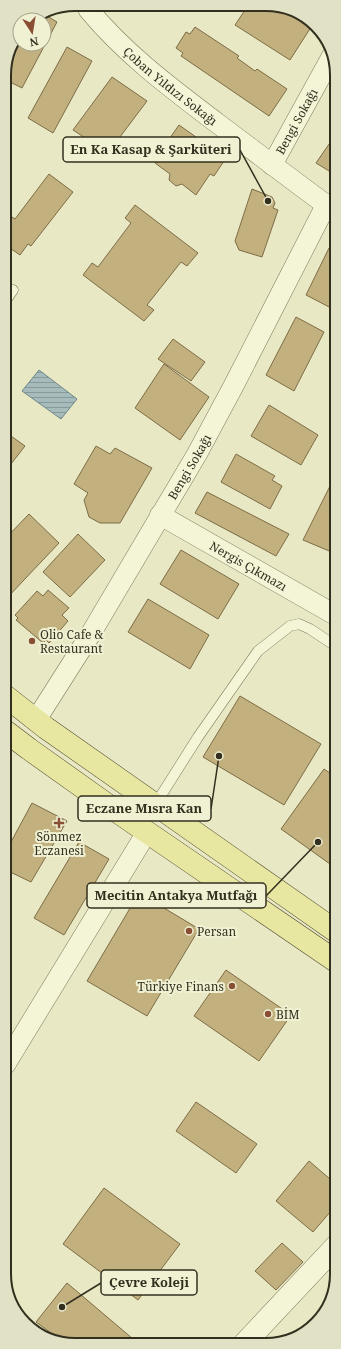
<svg xmlns="http://www.w3.org/2000/svg" width="341" height="1349" font-family="'Noto Serif',serif">
<style>
.water{fill:url(#water-rules);stroke:#6e8789}
.building{fill:#c2b07f;stroke:#7d6d46}
.lines{fill:none;stroke-linecap:round;stroke-linejoin:round}
.service-casing{stroke:#817b5d;stroke-width:11}
.minor-casing{stroke:#817b5d;stroke-width:21}
.tertiary-casing{stroke:#817b5d;stroke-width:23}
.primary-casing{stroke:#4f4931;stroke-width:23}
.service{stroke:#f4f4d7;stroke-width:10}
.minor{stroke:#f4f4d7;stroke-width:20}
.tertiary{stroke:#f4f4d7;stroke-width:22}
.primary{stroke:#e7e7a1;stroke-width:22}
.poi-dot{fill:#894e34;stroke:#f0f1d3;stroke-width:1.5}
.labels{text-anchor:middle;dominant-baseline:central;stroke-width:4;stroke-linejoin:round;paint-order:stroke}
.street-label{font-size:12px;fill:#332f1f;stroke:#f0f1d3}
.poi-label{font-size:12px;fill:#332f1f;stroke:#f0f1d3;text-anchor:start}
.rim{fill:none;stroke:#332f1f;stroke-width:2}
.leader{fill:none;stroke:#332f1f;stroke-width:1.5}
.callout-dot{fill:#332f1f;stroke:#f0f1d3;stroke-width:1.5}
.callout{fill:#f0f1d3;stroke:#332f1f;stroke-width:1.5}
.callout-label{font-size:13px;text-anchor:middle;font-weight:bold;fill:#332f1f}
</style>
<defs>
<pattern id="water-rules" width="6" height="5" patternUnits="userSpaceOnUse"><rect width="6" height="5" fill="#a6bcbc"/><path d="M0 2.5h6" fill="none" stroke="#889998"/></pattern>
</defs>
<rect width="100%" height="100%" fill="#e8e8c5"/>
<polygon class="water" points="39,370 77,399 61,419 22,391"/>
<g class="building">
<polygon points="284,6 313,24 290,60 235,25 247,7"/>
<polygon points="42,13 57,22 22,88 4,79 4,70 20,35 20,44 44,44 44,20 32,20"/>
<polygon points="195,27 239,56 237,58 255,71 257,69 287,89 269,116 181,56 183,53 176,48 186,32 190,34"/>
<polygon points="67,47 92,61 53,133 28,118"/>
<polygon points="112,77 147,101 108,153 73,130"/>
<polygon points="179,125 196,137 196,140 206,146 208,146 226,158 214,176 210,174 196,195 182,184 176,186 169,180 170,174 155,163 170,144 167,142"/>
<polygon points="336,134 336,171 334,174 316,163"/>
<polygon points="49,174 73,192 31,246 28,244 20,255 4,244 4,227 12,217 15,219"/>
<polygon points="252,189 272,197 275,203 273,208 278,210 262,257 239,250 235,241"/>
<polygon points="135,205 198,253 187,266 181,262 147,305 154,310 144,321 83,275 92,263 98,267 131,223 125,218"/>
<polygon points="329,248 336,252 336,301 333,309 306,295"/>
<polygon points="296,317 324,332 294,391 266,375"/>
<polygon points="173,339 205,362 191,381 158,359"/>
<polygon points="164,364 209,397 180,440 135,408"/>
<polygon points="269,405 318,435 301,465 251,436"/>
<polygon points="4,431 25,446 4,473"/>
<polygon points="96,446 110,454 115,448 152,468 120,523 100,523 89,517 84,500 88,493 74,484"/>
<polygon points="236,454 275,476 272,480 282,486 270,509 221,482"/>
<polygon points="337,472 337,549 334,553 303,540"/>
<polygon points="207,492 289,534 276,556 195,513"/>
<polygon points="29,514 59,543 6,599 4,597 4,540"/>
<polygon points="78,534 105,560 70,597 43,572"/>
<polygon points="181,550 239,584 218,619 160,584"/>
<polygon points="48,590 69,608 62,615 68,621 49,643 46,640 43,643 16,620 18,618 15,615 37,591 43,596"/>
<polygon points="148,599 209,635 190,669 128,632"/>
<polygon points="240,696 321,744 284,805 203,757"/>
<polygon points="324,769 337,778 337,869 281,829"/>
<polygon points="32,803 67,821 31,882 4,869 4,855"/>
<polygon points="79,842 109,859 64,935 34,918"/>
<polygon points="139,893 199,929 147,1016 87,981"/>
<polygon points="226,970 291,1015 259,1061 194,1016"/>
<polygon points="196,1102 257,1144 236,1173 176,1131"/>
<polygon points="309,1161 337,1185 337,1204 313,1232 276,1201"/>
<polygon points="104,1188 180,1244 138,1300 63,1244"/>
<polygon points="282,1243 303,1262 276,1290 255,1271"/>
<polygon points="67,1283 139,1344 66,1344 36,1322"/>
</g>
<g class="lines">
<g class="service-casing">
<g id="service">
<polyline points="4,303 13,290"/>
<polyline points="155,805 198,737 258,651 290,626 299,624 310,629 337,647"/>
</g>
</g>
<g class="minor-casing">
<g id="minor">
<path id="s1" d="M 88,9 C 125,54 171,88 217,123 C 257,153 296,183 336,212"/>
<path id="s2" d="M 272,165 L 332,56"/>
<path id="s3" d="M 160,515 L 337,616"/>
<path id="s4" d="M 36,720 L 90,635 L 197,454 L 234,385 L 326,205"/>
<polyline points="5,1065 147,832"/>
</g>
</g>
<g class="tertiary-casing">
<polyline id="tertiary" points="244,1344 337,1245"/>
</g>
<g class="primary-casing">
<g id="primary">
<polyline points="4,695 46,728 337,932"/>
<polyline points="4,730 29,749 119,813 337,962"/>
</g>
</g>
<use href="#service" class="service"/>
<use href="#minor" class="minor"/>
<use href="#tertiary" class="tertiary"/>
<use href="#primary" class="primary"/>
</g>
<g class="poi-dot">
<circle cx="32" cy="641" r="4"/>
<path d="M57 817h4v4h4v4h-4v4h-4v-4h-4v-4h4z"/>
<circle cx="189" cy="931" r="4"/>
<circle cx="232" cy="986" r="4"/>
<circle cx="268" cy="1014" r="4"/>
</g>
<g class="labels">
<g class="street-label">
<text stroke="none"><textPath href="#s1" startOffset="113">Çoban Yıldızı Sokağı</textPath></text>
<text stroke="none"><textPath href="#s2" startOffset="50">Bengi Sokağı</textPath></text>
<text stroke="none"><textPath href="#s4" startOffset="296">Bengi Sokağı</textPath></text>
<text stroke="none"><textPath href="#s3" startOffset="102">Nergis Çıkmazı</textPath></text>
</g>
<g class="poi-label">
<text x="40" y="634">Olio Cafe &amp;<tspan x="40" dy="14">Restaurant</tspan></text>
<text x="59" y="836" text-anchor="middle">Sönmez<tspan x="59" dy="14">Eczanesi</tspan></text>
<text x="197" y="931">Persan</text>
<text x="224" y="986" text-anchor="end">Türkiye Finans</text>
<text x="276" y="1014">BİM</text>
</g>
</g>
<path d="M0 0H341V1349H0ZM75 11H266A64 64 0 0 1 330 75V1274A64 64 0 0 1 266 1338H75A64 64 0 0 1 11 1274V75A64 64 0 0 1 75 11Z" fill="#e1e1c5" fill-rule="evenodd"/>
<path class="rim" d="M75 11H266A64 64 0 0 1 330 75V1274A64 64 0 0 1 266 1338H75A64 64 0 0 1 11 1274V75A64 64 0 0 1 75 11Z"/>
<path class="leader" d="M268 201L240 150M219 756L211 809M318 842L266 896M62 1307L101 1283"/>
<g class="callout-dot">
<circle cx="268" cy="201" r="4"/>
<circle cx="219" cy="756" r="4"/>
<circle cx="318" cy="842" r="4"/>
<circle cx="62" cy="1307" r="4"/>
</g>
<g class="callout">
<rect x="63" y="137" width="177" height="25" rx="4"/>
<rect x="78" y="796" width="133" height="25" rx="4"/>
<rect x="87" y="883" width="179" height="25" rx="4"/>
<rect x="101" y="1270" width="96" height="25" rx="4"/>
</g>
<g class="callout-label">
<text x="151" y="154">En Ka Kasap &amp; Şarküteri</text>
<text x="144" y="813">Eczane Mısra Kan</text>
<text x="176" y="900">Mecitin Antakya Mutfağı</text>
<text x="149" y="1287">Çevre Koleji</text>
</g>
<g transform="translate(32 32) rotate(168)"><circle r="19" fill="#f0f1d3" stroke="#a4a38b"/>
<path d="M0-3L7 15L0 10L-7 15Z" fill="#894e34"/>
<text y="-6" font-size="11" font-weight="bold" text-anchor="middle" fill="#332f1f">N</text>
</g>
</svg>
